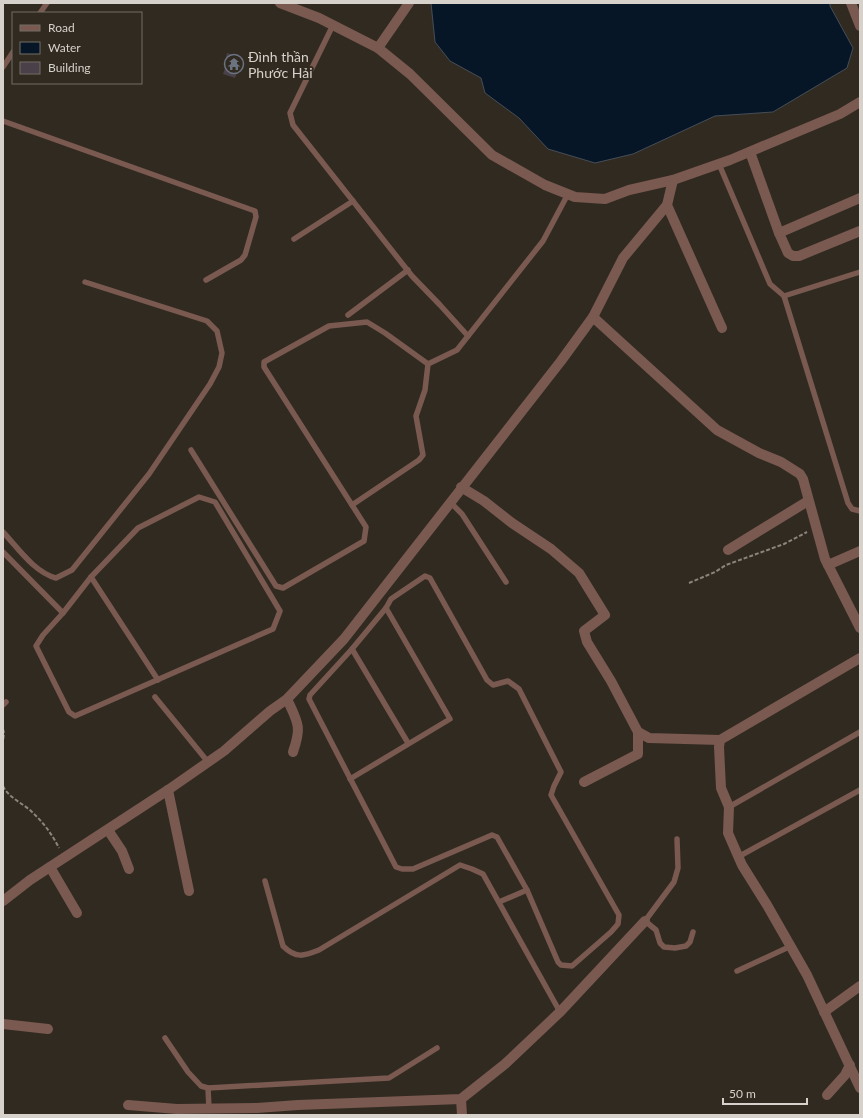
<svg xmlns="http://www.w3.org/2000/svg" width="863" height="1118" font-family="Lato,sans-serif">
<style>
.water{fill:#071627;stroke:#454e58}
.building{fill:#4a4049}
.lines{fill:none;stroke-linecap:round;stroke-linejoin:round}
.path{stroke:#8b857e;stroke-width:2;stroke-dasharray:4 2;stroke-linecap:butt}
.lane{stroke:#795950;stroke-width:5.5}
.street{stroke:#795950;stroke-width:10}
.labels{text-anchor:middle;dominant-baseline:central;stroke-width:4;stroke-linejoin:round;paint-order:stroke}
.poi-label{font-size:14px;fill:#d6d1cb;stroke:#312a20;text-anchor:start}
</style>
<rect width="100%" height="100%" fill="#312a20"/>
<polygon class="water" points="431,3 830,3 830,6 853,48 847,68 773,112 715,116 633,154 595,163 548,149 519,118 485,93 481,78 450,61 435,42"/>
<polygon class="building" points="227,53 243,58 241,67 239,66 235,78 223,74 227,62 225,62"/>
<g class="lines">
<g class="path">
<polyline points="689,583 715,572 726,565 784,544 807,532"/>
<polyline points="3,729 4,733 3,741"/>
<path d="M 3,786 C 8,797 22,803 31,811 C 43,822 52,834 59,848"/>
</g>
<g class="lane">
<polyline points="40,13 47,3"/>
<polyline points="333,25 290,113 293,125 412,276 440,305 468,336"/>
<polyline points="3,67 13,52"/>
<polyline points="3,121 255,211 256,217 245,255 241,260 206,280"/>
<polyline points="719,164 770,284 784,296 860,272"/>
<polyline points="294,239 353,201"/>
<polyline points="784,296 848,503 852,509 860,511"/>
<polyline points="348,315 408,270"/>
<polyline points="191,450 276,586 283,588 364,541 366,527 264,367 264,362 329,326 367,322 385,333 428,364 457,350 543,241 568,194"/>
<polygon points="199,497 215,502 280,611 273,629 75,716 69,712 36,646 43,635 63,613 91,577 138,528"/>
<polyline points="450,502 462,514 506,582"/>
<polyline points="352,505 419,460 423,455 416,416 425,390 428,364"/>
<path d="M 3,532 C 18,548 34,572 56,578 L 72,570 L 149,474 L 210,384 L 219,367 L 222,353 L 217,331 L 207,321 L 85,282"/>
<polyline points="3,552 63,613"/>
<polygon points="425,576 430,578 487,680 493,685 508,681 519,689 561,772 554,786 551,795 619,915 618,924 611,932 572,966 561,965 558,962 527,890 497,837 492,835 413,869 402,869 396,867 309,699 310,695 352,649 386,608 391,599"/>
<polyline points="91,577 158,680"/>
<polyline points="352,649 408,743"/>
<polyline points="155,697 208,762"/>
<polyline points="3,705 6,702"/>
<polyline points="350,779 450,719 386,608"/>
<polyline points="729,807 860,732"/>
<polyline points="677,839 678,868 674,882 645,921 656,930 660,943 664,947 675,948 686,946 690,942 693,932"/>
<polyline points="738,857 860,790"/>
<path d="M 265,881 L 283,946 C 296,959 304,956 319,950 L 460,865 L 472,869 L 483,874 L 560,1012"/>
<polyline points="499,902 527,890"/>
<polyline points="737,971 791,946"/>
<polyline points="165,1038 188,1072 201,1086 208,1088 209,1109"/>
<polyline points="208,1088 389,1078 437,1048"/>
</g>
<g class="street">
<polyline points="280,3 319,18 378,48 410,74 492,155 545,185 575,197 605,199 629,190 673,180 730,160 840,114 860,102"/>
<polyline points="851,3 860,26"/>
<polyline points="378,48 409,3"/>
<polyline points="750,152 779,233 788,253 793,256 799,256 860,231"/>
<polyline points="667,205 722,328"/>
<polyline points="779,233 860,198"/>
<polyline points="593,317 717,430 759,453 781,462 800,474 803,479 825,559 860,628"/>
<polyline points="461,487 484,501 512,523 551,549 579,573 605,615 584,631 587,642 611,681 638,732 649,738 720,740"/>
<polyline points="728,550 808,501"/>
<polyline points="828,565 860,551"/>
<polyline points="860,658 720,740 719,747 721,788 729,807 728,833 742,865 767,905 807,975 860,1088"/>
<path d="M 287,699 C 298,723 302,726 293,752"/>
<polyline points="584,782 638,754 638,732"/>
<polyline points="168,790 189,891"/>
<polyline points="108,830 122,851 129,869"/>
<polyline points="50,867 77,913"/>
<polyline points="3,901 30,880 168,790 224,751 270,711 287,699 344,639 561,361 593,317 623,258 667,205 673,180"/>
<polyline points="824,1012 860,986"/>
<polyline points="3,1024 48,1029"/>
<polyline points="827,1095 845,1075 850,1065"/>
<polyline points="461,1099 462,1115"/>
<polyline points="128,1105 177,1109 257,1108 298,1105 461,1099 505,1064 560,1012 645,921"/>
</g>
</g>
<defs>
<g id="temple-ring" transform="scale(1)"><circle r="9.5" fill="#312a20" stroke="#6b7280" stroke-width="1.5"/><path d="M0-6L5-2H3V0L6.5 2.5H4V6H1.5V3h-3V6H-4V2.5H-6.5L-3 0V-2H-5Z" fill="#6b7280"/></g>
</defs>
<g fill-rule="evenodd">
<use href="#temple-ring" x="234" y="64"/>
</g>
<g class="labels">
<g class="poi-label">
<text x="248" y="56">Đình thần<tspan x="248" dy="16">Phước Hải</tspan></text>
</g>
</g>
<rect width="863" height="1118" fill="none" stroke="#d6d1cb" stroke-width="8"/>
<rect x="12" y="12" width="130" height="72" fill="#312a20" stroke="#736d64"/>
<rect x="20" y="25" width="20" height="6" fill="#795950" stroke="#736d64"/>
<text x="48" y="32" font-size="12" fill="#d6d1cb">Road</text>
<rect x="20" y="42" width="20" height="12" fill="#071627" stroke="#736d64"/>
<text x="48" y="52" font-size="12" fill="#d6d1cb">Water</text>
<rect x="20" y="62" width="20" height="12" fill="#4a4049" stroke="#736d64"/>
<text x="48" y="72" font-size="12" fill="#d6d1cb">Building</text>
<path d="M723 1098v6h84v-6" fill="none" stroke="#d6d1cb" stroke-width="2"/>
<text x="729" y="1098" font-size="12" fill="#d6d1cb" stroke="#312a20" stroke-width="3" paint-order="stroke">50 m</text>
</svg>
